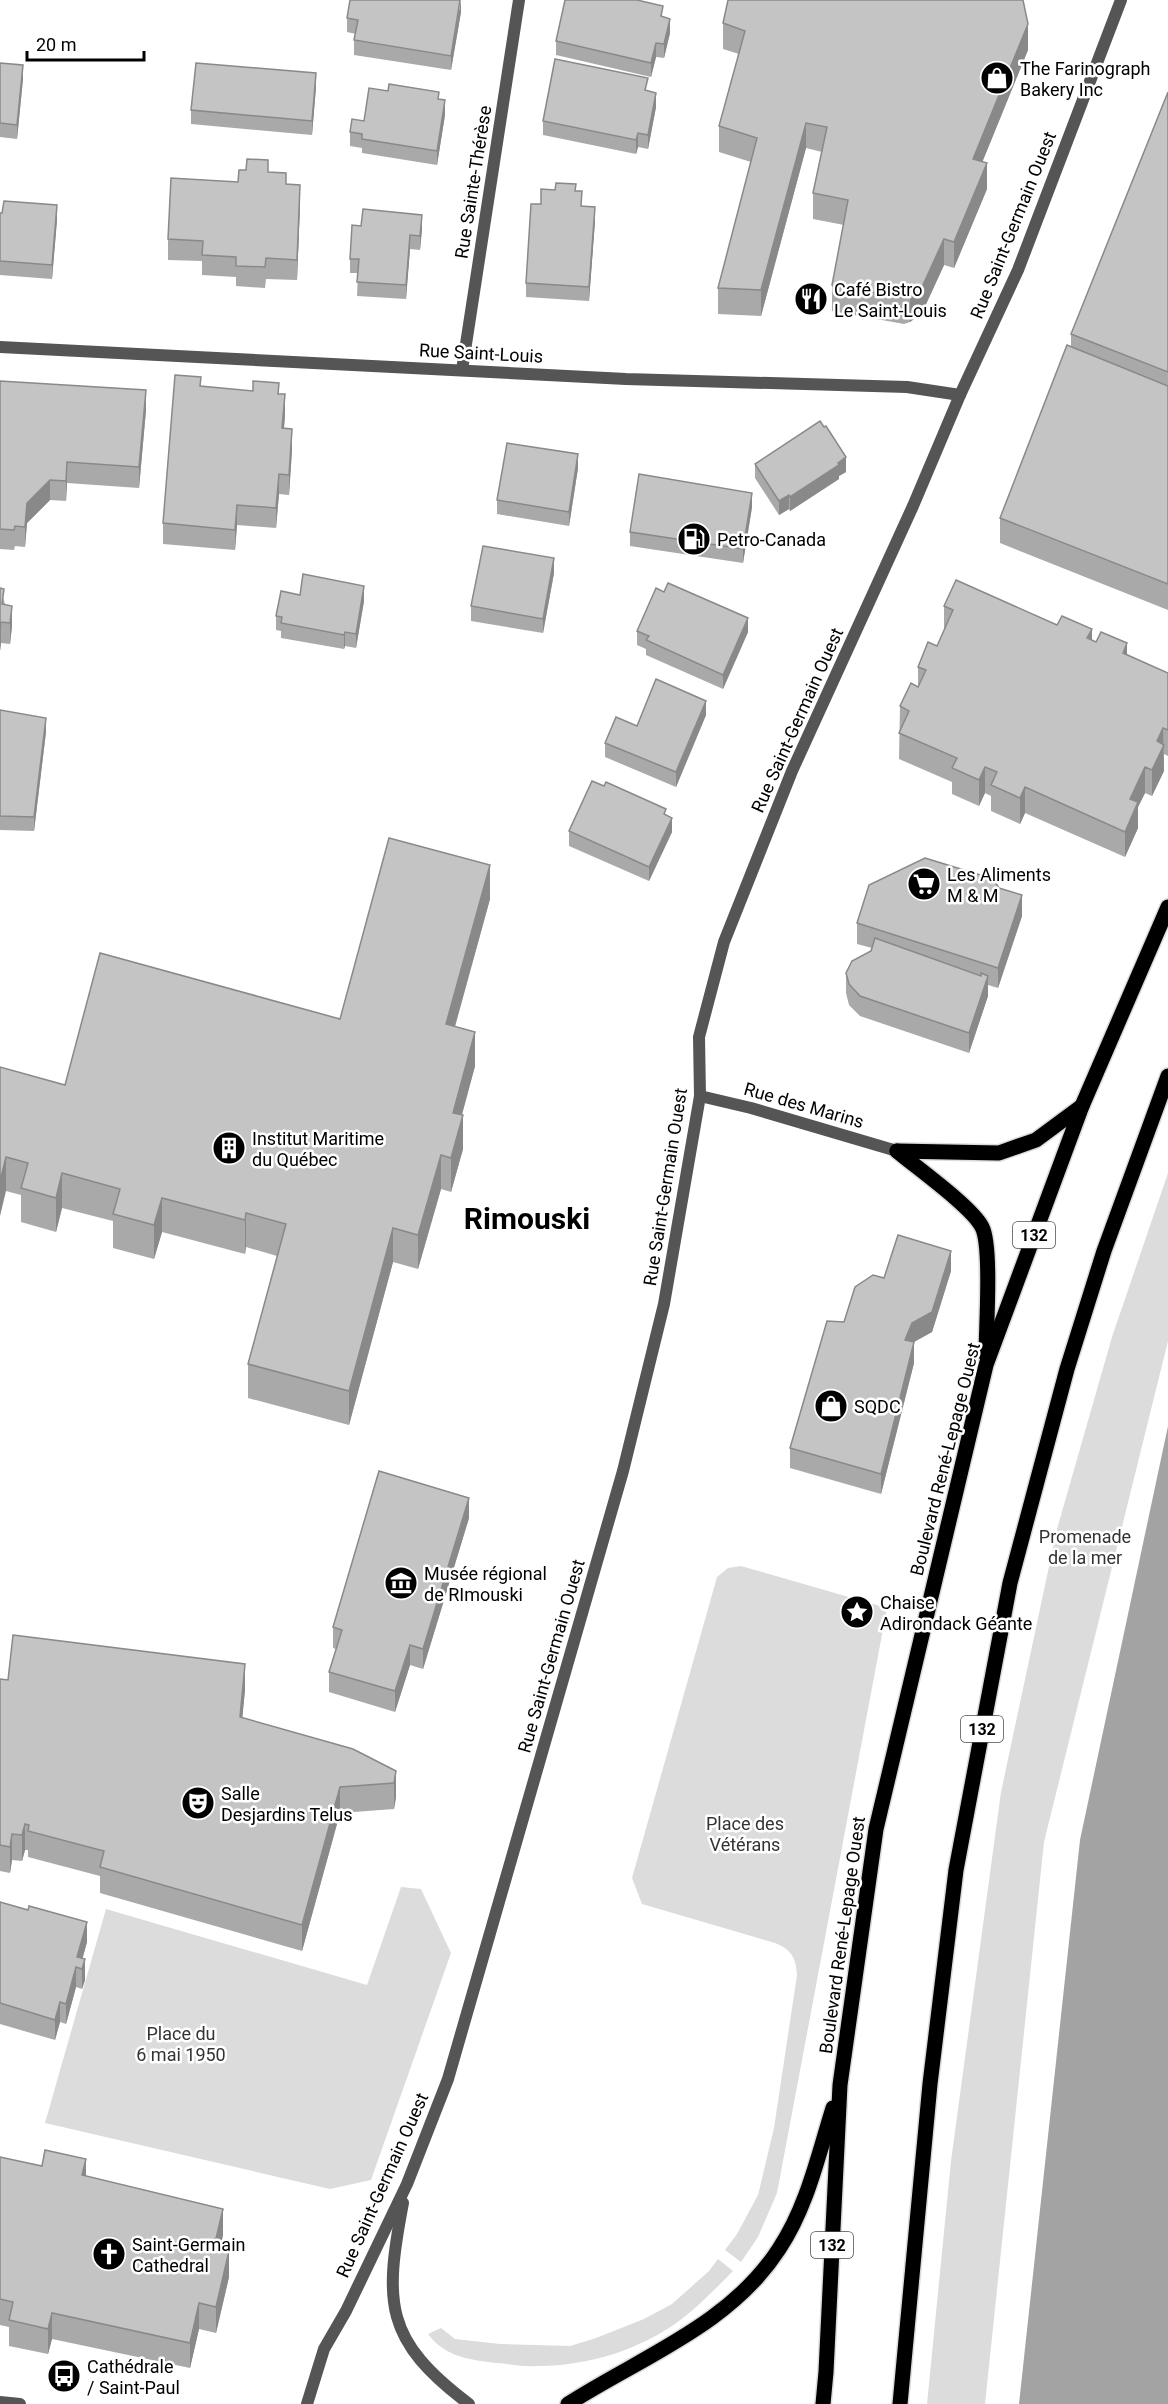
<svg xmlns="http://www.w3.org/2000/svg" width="1168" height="2404" font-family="Roboto,sans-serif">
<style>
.green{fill:#dcdcdc}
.water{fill:#a3a3a3}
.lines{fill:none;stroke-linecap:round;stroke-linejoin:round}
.primary-casing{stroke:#dbdbdb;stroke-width:18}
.minor{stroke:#555;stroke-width:12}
.tertiary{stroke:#555;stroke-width:12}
.primary{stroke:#000;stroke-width:15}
.wall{fill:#a9a9a9}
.shaded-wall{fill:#898989}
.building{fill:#c4c4c4;stroke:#898989;stroke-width:1.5}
.labels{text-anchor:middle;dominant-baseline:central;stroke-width:5;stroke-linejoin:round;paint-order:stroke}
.shield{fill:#fff;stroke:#4c4c4c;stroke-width:1.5}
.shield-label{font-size:16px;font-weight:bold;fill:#000}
.poi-label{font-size:18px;fill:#000;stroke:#fff;text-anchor:start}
.street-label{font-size:18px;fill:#000;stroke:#fff}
.park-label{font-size:18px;fill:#333;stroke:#fff}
.town-label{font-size:30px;font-weight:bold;fill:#000;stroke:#fff}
</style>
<rect width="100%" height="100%" fill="#fff"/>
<g class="green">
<polygon points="1168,1173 1168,1341 1044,1842 985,2404 927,2404 951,2161 1001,1792 1057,1529 1112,1337"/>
<path d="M 741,1566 L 887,1608 L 777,2193 L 758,2237 L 741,2262 L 725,2250 L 737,2234 L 758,2195 L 774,2128 L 797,1975 C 796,1958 792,1950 775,1943 L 642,1904 L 632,1878 L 717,1577 L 728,1568 Z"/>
<polygon points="401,1887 421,1889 451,1953 371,2180 330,2189 45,2123 106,1909 367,1985"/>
<path d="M 718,2259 L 733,2271 C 717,2287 701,2304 683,2318 C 643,2349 589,2366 538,2366 C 524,2367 510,2364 497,2363 C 470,2360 445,2357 428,2334 L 441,2328 L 455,2339 L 500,2344 L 570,2346 L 596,2338 L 644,2319 L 672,2304 L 709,2271 Z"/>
</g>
<polygon class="water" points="1168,1426 1168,2404 1019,2404 1080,1840"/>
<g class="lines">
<g class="primary-casing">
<g id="primary">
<path d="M 897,1151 C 917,1168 972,1207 982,1227 C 992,1246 986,1330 986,1355"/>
<polyline points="897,1151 999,1153 1036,1140 1082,1106"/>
<path d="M 568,2404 C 641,2357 730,2325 779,2249 C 807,2207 818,2156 833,2108"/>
<polyline points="823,2404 826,2372 840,2085 876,1829 986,1365 1082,1106 1168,907"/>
<polyline points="900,2404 930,2084 956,1870 1010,1583 1067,1369 1104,1251 1168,1076"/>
</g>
</g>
<g class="minor">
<polyline points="462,370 519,0"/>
<polyline points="700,1096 751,1108 897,1151"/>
</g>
<g class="tertiary">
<polyline points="0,347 626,379 907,387 960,395"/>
<path d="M 403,2203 C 384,2303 384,2340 469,2404"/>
<polyline points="0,2402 20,2404"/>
<polyline points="307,2404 324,2349 346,2311 407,2184 448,2079 623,1471 664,1304 700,1096 699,1037 724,942 792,771 913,506 960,395 1018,270 1121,0"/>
</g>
<use href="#primary" class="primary"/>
</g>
<g class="wall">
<polygon points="461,12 451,70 354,55 354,40 356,34 347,32 347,18"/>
<polygon points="663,17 670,33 664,58 656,57 651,77 556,55 556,41"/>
<polygon points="723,23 1028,50 982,162 987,189 954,268 944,265 922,313 910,322 904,324 832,311 832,285 844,225 813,219 813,193 822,152 806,148 761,316 718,314 718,288 751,162 719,152 719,126 739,54 723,49"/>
<polygon points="0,63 23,79 17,139 0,137"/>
<polygon points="316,87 312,135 191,124 191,110"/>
<polygon points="648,91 656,107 648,149 638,147 636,154 543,135 543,121"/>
<polygon points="1168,92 1168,610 1000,543 1000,518 1071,347 1071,334"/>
<polygon points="439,99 445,115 437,165 362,153 362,148 350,146 350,132 364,121"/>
<polygon points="268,172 286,184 300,205 297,280 266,279 265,288 236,286 236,277 202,275 202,261 168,260 168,239"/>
<polygon points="576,191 582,206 595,221 589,301 526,297 526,283 541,204"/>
<polygon points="0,213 57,220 52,279 0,275"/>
<polygon points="422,229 420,250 410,249 406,299 357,296 358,273 350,273 350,259"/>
<polygon points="0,381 146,410 139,488 67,483 66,501 50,500 27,523 25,547 15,546 14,550 0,549"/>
<polygon points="201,386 279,394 285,415 284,429 292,450 289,495 279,494 276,528 237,525 235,550 163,544 163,523"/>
<polygon points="755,464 846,472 839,476 839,479 790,511 789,509 779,515 755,478"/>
<polygon points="578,468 569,526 497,514 497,500"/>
<polygon points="752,507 743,563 630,546 630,532"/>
<polygon points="554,573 543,633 471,621 471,606"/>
<polygon points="0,588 12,626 10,644 1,643 0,651"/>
<polygon points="300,595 364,601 356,648 345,646 344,649 281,638 281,631 276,630 276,616"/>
<polygon points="944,606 1092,640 1168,673 1168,756 1164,754 1164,771 1152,796 1145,793 1138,807 1138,828 1125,857 1025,813 1020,824 991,811 991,796 985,793 979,806 952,794 952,782 899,759 900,706 918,686 918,667 937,646 944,632"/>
<polygon points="637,631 748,632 723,689 646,655 646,649 637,645"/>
<polygon points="0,710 46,732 34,831 0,830"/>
<polygon points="706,715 676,787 605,757 605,743 637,726"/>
<polygon points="666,814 672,832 649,881 569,846 569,831"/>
<polygon points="999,888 1022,916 998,988 988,985 988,996 969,1053 860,1016 849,1005 846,993 846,973 871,951 872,948 857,944 857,923"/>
<polygon points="490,899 455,1027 475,1066 462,1115 463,1149 451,1192 441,1189 418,1269 393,1262 349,1425 248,1398 248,1364 277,1256 246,1247 245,1254 162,1232 154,1259 113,1248 113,1221 62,1208 56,1232 21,1222 21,1195 6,1191 0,1067 65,1085 340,1019"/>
<polygon points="951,1271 932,1332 914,1342 914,1363 881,1494 790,1468 790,1448 844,1322 884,1278"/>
<polygon points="469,1518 423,1669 410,1665 395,1712 329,1692 329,1672 336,1649 333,1648 333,1627"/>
<polygon points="0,1679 245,1690 242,1718 396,1771 396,1797 394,1809 340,1813 302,1951 100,1893 100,1876 28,1857 28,1850 25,1850 22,1861 12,1860 10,1873 0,1871"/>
<polygon points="0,1902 87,1942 82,1959 85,1980 82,1989 76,1987 66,2024 60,2022 55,2040 0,2024"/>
<polygon points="0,2157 86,2176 223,2235 220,2249 229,2277 216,2333 199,2329 190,2368 52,2339 48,2354 9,2346 9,2327 0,2325"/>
</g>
<g class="shaded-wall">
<polygon points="461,0 461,12 451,70 451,56"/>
<polygon points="670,19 670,33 664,58 664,44"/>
<polygon points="1028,24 1028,50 973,185 973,159"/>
<polygon points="656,43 656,57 651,77 651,63"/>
<polygon points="23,65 23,79 17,139 17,125"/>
<polygon points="316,73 316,87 312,135 312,121"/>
<polygon points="656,93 656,107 648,149 648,135"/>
<polygon points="445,100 445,115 437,165 437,151"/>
<polygon points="806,123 806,148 761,316 761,290"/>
<polygon points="638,133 638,147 636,154 636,140"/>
<polygon points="987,163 987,189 954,268 954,242"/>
<polygon points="300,185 300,205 297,280 297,260"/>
<polygon points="57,205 57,220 52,279 52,265"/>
<polygon points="595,207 595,221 589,301 589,287"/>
<polygon points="422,215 422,229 420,250 420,236"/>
<polygon points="410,235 410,249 406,299 406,285"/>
<polygon points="944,239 944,265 922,313 910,322 910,297"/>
<polygon points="146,390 146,410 139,488 139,467"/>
<polygon points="285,394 285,415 282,449 282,428"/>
<polygon points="292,429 292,450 289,495 289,475"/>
<polygon points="578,454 578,468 569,526 569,512"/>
<polygon points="846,457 846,472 839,476 839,479 790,511 790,497"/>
<polygon points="67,462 67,483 66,501 66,481"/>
<polygon points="279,474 279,494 276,528 276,508"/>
<polygon points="50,480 50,500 27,523 25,547 25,527 27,503"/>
<polygon points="752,493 752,507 743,563 743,549"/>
<polygon points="789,495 789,509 779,515 779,501"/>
<polygon points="237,505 237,525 235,550 235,530"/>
<polygon points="554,558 554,573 543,633 543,619"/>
<polygon points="364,586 364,601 356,648 356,634"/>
<polygon points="12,606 12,626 10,644 10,623"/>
<polygon points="748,618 748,632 723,689 723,675"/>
<polygon points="1,622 1,643 0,651 0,630"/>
<polygon points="1092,629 1092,655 1087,638"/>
<polygon points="345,632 345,646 344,649 344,635"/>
<polygon points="1127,643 1127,669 1123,653"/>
<polygon points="706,701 706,715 676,787 676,772"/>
<polygon points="46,718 46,732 34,831 34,817"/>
<polygon points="1163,728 1164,771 1152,796 1152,770 1157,741"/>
<polygon points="985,767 985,793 979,806 979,780"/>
<polygon points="1145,767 1145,793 1138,807 1138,828 1125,857 1125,832 1130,799"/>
<polygon points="1025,787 1025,813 1020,824 1020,798"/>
<polygon points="672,818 672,832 649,881 649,867"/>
<polygon points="490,865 490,899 446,1058 446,1024"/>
<polygon points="1022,895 1022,916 998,988 998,968"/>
<polygon points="988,976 988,996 969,1053 969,1033"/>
<polygon points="475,1032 475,1066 453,1147 453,1113"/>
<polygon points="463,1115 463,1149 451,1192 451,1158"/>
<polygon points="441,1155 441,1189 418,1269 418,1235"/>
<polygon points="6,1157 6,1191 0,1216 0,1181"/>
<polygon points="62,1173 62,1208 56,1232 56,1198"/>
<polygon points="162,1198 162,1232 154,1259 154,1225"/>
<polygon points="246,1213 246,1247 245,1254 245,1220"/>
<polygon points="393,1228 393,1262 349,1425 349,1391"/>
<polygon points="951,1251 951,1271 932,1332 912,1343 905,1340 912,1323"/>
<polygon points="914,1342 914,1363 881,1494 881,1474"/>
<polygon points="469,1498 469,1518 423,1669 423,1649"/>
<polygon points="410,1645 410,1665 395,1712 395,1691"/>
<polygon points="245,1664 245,1690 240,1743 240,1717"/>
<polygon points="396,1771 396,1797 394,1809 394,1783"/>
<polygon points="340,1787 340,1813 302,1951 302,1925"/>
<polygon points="25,1824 25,1850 22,1861 22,1835"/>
<polygon points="12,1834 12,1860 10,1873 10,1847"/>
<polygon points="87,1922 87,1942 80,1968 77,1957"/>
<polygon points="85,1959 85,1980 82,1989 82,1969"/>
<polygon points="76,1967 76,1987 66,2024 66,2004"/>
<polygon points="60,2002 60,2022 55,2040 55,2020"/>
<polygon points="86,2159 86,2185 82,2175"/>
<polygon points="223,2209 223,2235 214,2273 214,2247"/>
<polygon points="229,2251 229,2277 216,2333 216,2307"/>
<polygon points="199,2303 199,2329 190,2368 190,2343"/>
<polygon points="52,2313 52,2339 48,2354 48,2329"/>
</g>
<g class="building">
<polygon points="350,0 460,0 451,56 354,40 358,20 347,18"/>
<polygon points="565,0 637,0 663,6 661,16 670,19 664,44 656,43 651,63 556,41"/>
<polygon points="728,0 1023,0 1028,24 973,159 987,163 954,242 944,239 922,287 910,297 904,298 832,285 848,200 813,193 827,127 806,123 761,290 718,288 757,138 719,126 745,31 723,23"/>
<polygon points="555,59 648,78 645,90 656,93 648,135 638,133 636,140 543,121"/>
<polygon points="0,63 23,65 17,125 0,123"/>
<polygon points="196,63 316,73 312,121 191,110"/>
<polygon points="389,84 439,92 438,99 445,100 437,151 362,139 362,134 350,132 352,119 364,121 369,88 388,91"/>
<polygon points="1168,92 1168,372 1071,334"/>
<polygon points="247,159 268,160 268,172 286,173 286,184 300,185 297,260 266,258 265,267 236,266 236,257 202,255 203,241 168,239 171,178 238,182 239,170 246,170"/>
<polygon points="556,183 576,184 575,191 582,191 581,206 595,207 589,287 526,283 531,204 541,204 541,189 555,190"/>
<polygon points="4,201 57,205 52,265 0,261 0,213 2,213"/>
<polygon points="363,209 422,215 420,236 410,235 406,285 357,282 359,259 350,259 352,225 361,226"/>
<polygon points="1067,345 1168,386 1168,584 1000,518"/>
<polygon points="175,375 201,377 200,386 253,391 253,381 279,383 278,394 285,394 282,428 292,429 289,475 279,474 276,508 237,505 235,530 163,523"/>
<polygon points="0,381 146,390 139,467 67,462 66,481 50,480 27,503 25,527 15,526 14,530 0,529"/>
<polygon points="820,421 824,427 826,426 846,457 838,463 839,465 790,497 789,495 779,501 755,464"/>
<polygon points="507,443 578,454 569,512 497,500"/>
<polygon points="639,474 752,493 743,549 630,532"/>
<polygon points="483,546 554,558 543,619 471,606"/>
<polygon points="303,574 364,586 356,634 345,632 344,635 281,623 282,617 276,616 281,591 300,595"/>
<polygon points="956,580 1057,625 1062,616 1092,629 1087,638 1096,642 1101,632 1127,643 1123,653 1168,673 1168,730 1163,728 1157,741 1164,745 1152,770 1145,767 1130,799 1138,802 1125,832 1025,787 1020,798 991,785 997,772 985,767 979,780 952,768 957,758 899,733 909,711 900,706 911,683 918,687 926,670 918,667 928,642 937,646 953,610 944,606"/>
<polygon points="668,583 748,618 723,675 646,640 649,636 637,631 656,588 664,592"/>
<polygon points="0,588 4,589 2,604 12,606 10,623 1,622 0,630"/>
<polygon points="656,679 706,701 676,772 605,743 616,717 637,726"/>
<polygon points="0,710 46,718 34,817 0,816"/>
<polygon points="592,781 604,786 606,782 666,809 664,814 672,818 649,867 569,831"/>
<polygon points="389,838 490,865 446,1024 475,1032 453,1113 463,1115 451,1158 441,1155 418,1235 393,1228 349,1391 248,1364 286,1224 246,1213 245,1220 162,1198 154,1225 113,1214 120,1189 62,1173 56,1198 21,1188 28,1163 6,1157 0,1181 0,1067 65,1085 100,953 340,1019"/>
<polygon points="925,858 993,879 999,888 1022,895 998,968 857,923 869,885"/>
<polygon points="875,938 981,976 981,973 988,976 969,1033 860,996 849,984 846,973 852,961 871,951"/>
<polygon points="898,1235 951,1251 932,1312 912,1323 905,1340 914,1342 881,1474 790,1448 827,1321 844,1322 855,1287 873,1275 884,1278"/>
<polygon points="379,1471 469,1498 423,1649 410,1645 395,1691 329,1672 342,1630 333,1627"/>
<polygon points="13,1635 245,1664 240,1717 353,1749 396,1771 394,1783 340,1787 302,1925 100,1867 104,1851 28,1831 29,1825 25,1824 22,1835 12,1834 10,1847 0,1845 0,1679 8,1680"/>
<polygon points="0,1902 28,1910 29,1906 87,1922 77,1957 85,1959 82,1969 76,1967 66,2004 60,2002 55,2020 0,2003"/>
<polygon points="45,2150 86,2159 82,2175 223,2209 214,2247 229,2251 216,2307 199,2303 190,2343 52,2313 48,2329 9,2320 13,2302 0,2299 0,2157 42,2166"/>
</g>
<defs>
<g id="shop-disc" transform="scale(1.725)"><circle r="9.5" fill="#000" stroke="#fff"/><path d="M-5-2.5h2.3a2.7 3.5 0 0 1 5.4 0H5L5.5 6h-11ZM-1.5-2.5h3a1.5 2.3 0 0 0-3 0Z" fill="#fff"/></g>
<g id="restaurant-disc" transform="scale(1.725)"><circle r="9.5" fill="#000" stroke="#fff"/><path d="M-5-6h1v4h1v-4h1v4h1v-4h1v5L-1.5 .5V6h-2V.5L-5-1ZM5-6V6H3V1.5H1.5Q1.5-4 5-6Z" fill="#fff"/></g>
<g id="fuel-disc" transform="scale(1.725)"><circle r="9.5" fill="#000" stroke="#fff"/><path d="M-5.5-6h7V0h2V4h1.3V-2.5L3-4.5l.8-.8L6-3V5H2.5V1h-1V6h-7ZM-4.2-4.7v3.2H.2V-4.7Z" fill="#fff"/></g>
<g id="supermarket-disc" transform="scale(1.725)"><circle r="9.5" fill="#000" stroke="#fff"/><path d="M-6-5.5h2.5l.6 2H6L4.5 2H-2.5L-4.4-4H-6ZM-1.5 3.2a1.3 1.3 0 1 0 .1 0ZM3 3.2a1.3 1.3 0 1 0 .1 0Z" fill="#fff"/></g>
<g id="building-disc" transform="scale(1.725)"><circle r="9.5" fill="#000" stroke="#fff"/><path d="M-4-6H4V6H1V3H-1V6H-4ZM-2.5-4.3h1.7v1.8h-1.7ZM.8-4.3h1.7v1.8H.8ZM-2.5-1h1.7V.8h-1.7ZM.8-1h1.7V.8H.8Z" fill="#fff"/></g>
<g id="museum-disc" transform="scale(1.725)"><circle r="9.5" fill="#000" stroke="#fff"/><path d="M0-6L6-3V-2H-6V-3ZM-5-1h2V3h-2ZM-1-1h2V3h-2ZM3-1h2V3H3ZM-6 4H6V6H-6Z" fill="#fff"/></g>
<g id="sight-disc" transform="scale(1.725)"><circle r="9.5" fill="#000" stroke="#fff"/><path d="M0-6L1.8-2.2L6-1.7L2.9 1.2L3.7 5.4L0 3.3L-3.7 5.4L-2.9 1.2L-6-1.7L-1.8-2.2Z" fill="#fff"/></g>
<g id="theatre-disc" transform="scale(1.725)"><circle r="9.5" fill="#000" stroke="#fff"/><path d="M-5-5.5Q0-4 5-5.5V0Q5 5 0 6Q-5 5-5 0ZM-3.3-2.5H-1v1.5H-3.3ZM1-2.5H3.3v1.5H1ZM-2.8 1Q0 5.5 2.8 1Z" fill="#fff"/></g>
<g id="church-disc" transform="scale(1.725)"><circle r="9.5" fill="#000" stroke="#fff"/><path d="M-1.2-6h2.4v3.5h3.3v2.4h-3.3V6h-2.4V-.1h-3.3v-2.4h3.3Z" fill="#fff"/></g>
<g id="bus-disc" transform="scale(1.725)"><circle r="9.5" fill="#000" stroke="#fff"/><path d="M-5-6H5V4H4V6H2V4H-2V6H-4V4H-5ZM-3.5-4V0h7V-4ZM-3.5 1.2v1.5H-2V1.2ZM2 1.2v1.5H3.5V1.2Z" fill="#fff"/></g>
</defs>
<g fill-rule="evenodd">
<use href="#shop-disc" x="997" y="78"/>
<use href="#restaurant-disc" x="811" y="299"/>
<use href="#fuel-disc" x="694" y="539"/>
<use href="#supermarket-disc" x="924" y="884"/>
<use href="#building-disc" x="229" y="1148"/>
<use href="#shop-disc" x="831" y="1406"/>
<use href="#museum-disc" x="401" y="1583"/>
<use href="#sight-disc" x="857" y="1612"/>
<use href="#theatre-disc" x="198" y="1803"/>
<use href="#church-disc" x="109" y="2254"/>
<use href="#bus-disc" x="64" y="2376"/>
</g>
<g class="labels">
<g class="shield">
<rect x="1013" y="1222" width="42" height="26" rx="4.5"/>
<rect x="961" y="1716" width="42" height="26" rx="4.5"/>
<rect x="811" y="2232" width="42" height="26" rx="4.5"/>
</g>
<g class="shield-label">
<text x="1034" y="1235">132</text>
<text x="982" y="1729">132</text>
<text x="832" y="2245">132</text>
</g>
<g class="poi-label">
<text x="1020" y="68">The Farinograph<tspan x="1020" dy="21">Bakery Inc</tspan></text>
<text x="834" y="289">Café Bistro<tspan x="834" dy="21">Le Saint-Louis</tspan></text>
<text x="717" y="539">Petro-Canada</text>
<text x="947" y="874">Les Aliments<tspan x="947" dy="21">M &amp; M</tspan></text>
<text x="252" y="1138">Institut Maritime<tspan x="252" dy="21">du Québec</tspan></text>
<text x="854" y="1406">SQDC</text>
<text x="424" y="1573">Musée régional<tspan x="424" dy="21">de RImouski</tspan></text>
<text x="880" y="1602">Chaise<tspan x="880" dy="21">Adirondack Géante</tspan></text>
<text x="221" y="1793">Salle<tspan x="221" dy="21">Desjardins Telus</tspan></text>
<text x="132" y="2244">Saint-Germain<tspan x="132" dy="21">Cathedral</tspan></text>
<text x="87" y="2366">Cathédrale<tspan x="87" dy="21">/ Saint-Paul</tspan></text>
</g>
<g class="street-label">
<text transform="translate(473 182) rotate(-81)">Rue Sainte-Thérèse</text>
<text transform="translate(1013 225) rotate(-68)">Rue Saint-Germain Ouest</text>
<text transform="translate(481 353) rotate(3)">Rue Saint-Louis</text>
<text transform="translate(797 720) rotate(-66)">Rue Saint-Germain Ouest</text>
<text transform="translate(804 1105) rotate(16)">Rue des Marins</text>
<text transform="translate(665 1187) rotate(-81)">Rue Saint-Germain Ouest</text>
<text transform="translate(945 1459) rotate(-76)">Boulevard René-Lepage Ouest</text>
<text transform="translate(551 1656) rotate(-74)">Rue Saint-Germain Ouest</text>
<text transform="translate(842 1935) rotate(-82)">Boulevard René-Lepage Ouest</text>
<text transform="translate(382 2185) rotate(-66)">Rue Saint-Germain Ouest</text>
</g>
<g class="park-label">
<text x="1085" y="1536">Promenade<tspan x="1085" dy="21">de la mer</tspan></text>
<text x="745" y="1823">Place des<tspan x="745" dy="21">Vétérans</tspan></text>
<text x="181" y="2033">Place du<tspan x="181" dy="21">6 mai 1950</tspan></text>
</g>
<g class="town-label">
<text x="527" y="1218">Rimouski</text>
</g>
</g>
<path d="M27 51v9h117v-9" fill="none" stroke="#000000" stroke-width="3"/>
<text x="36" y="51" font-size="18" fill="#000000" stroke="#ffffff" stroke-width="4.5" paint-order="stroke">20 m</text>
</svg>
